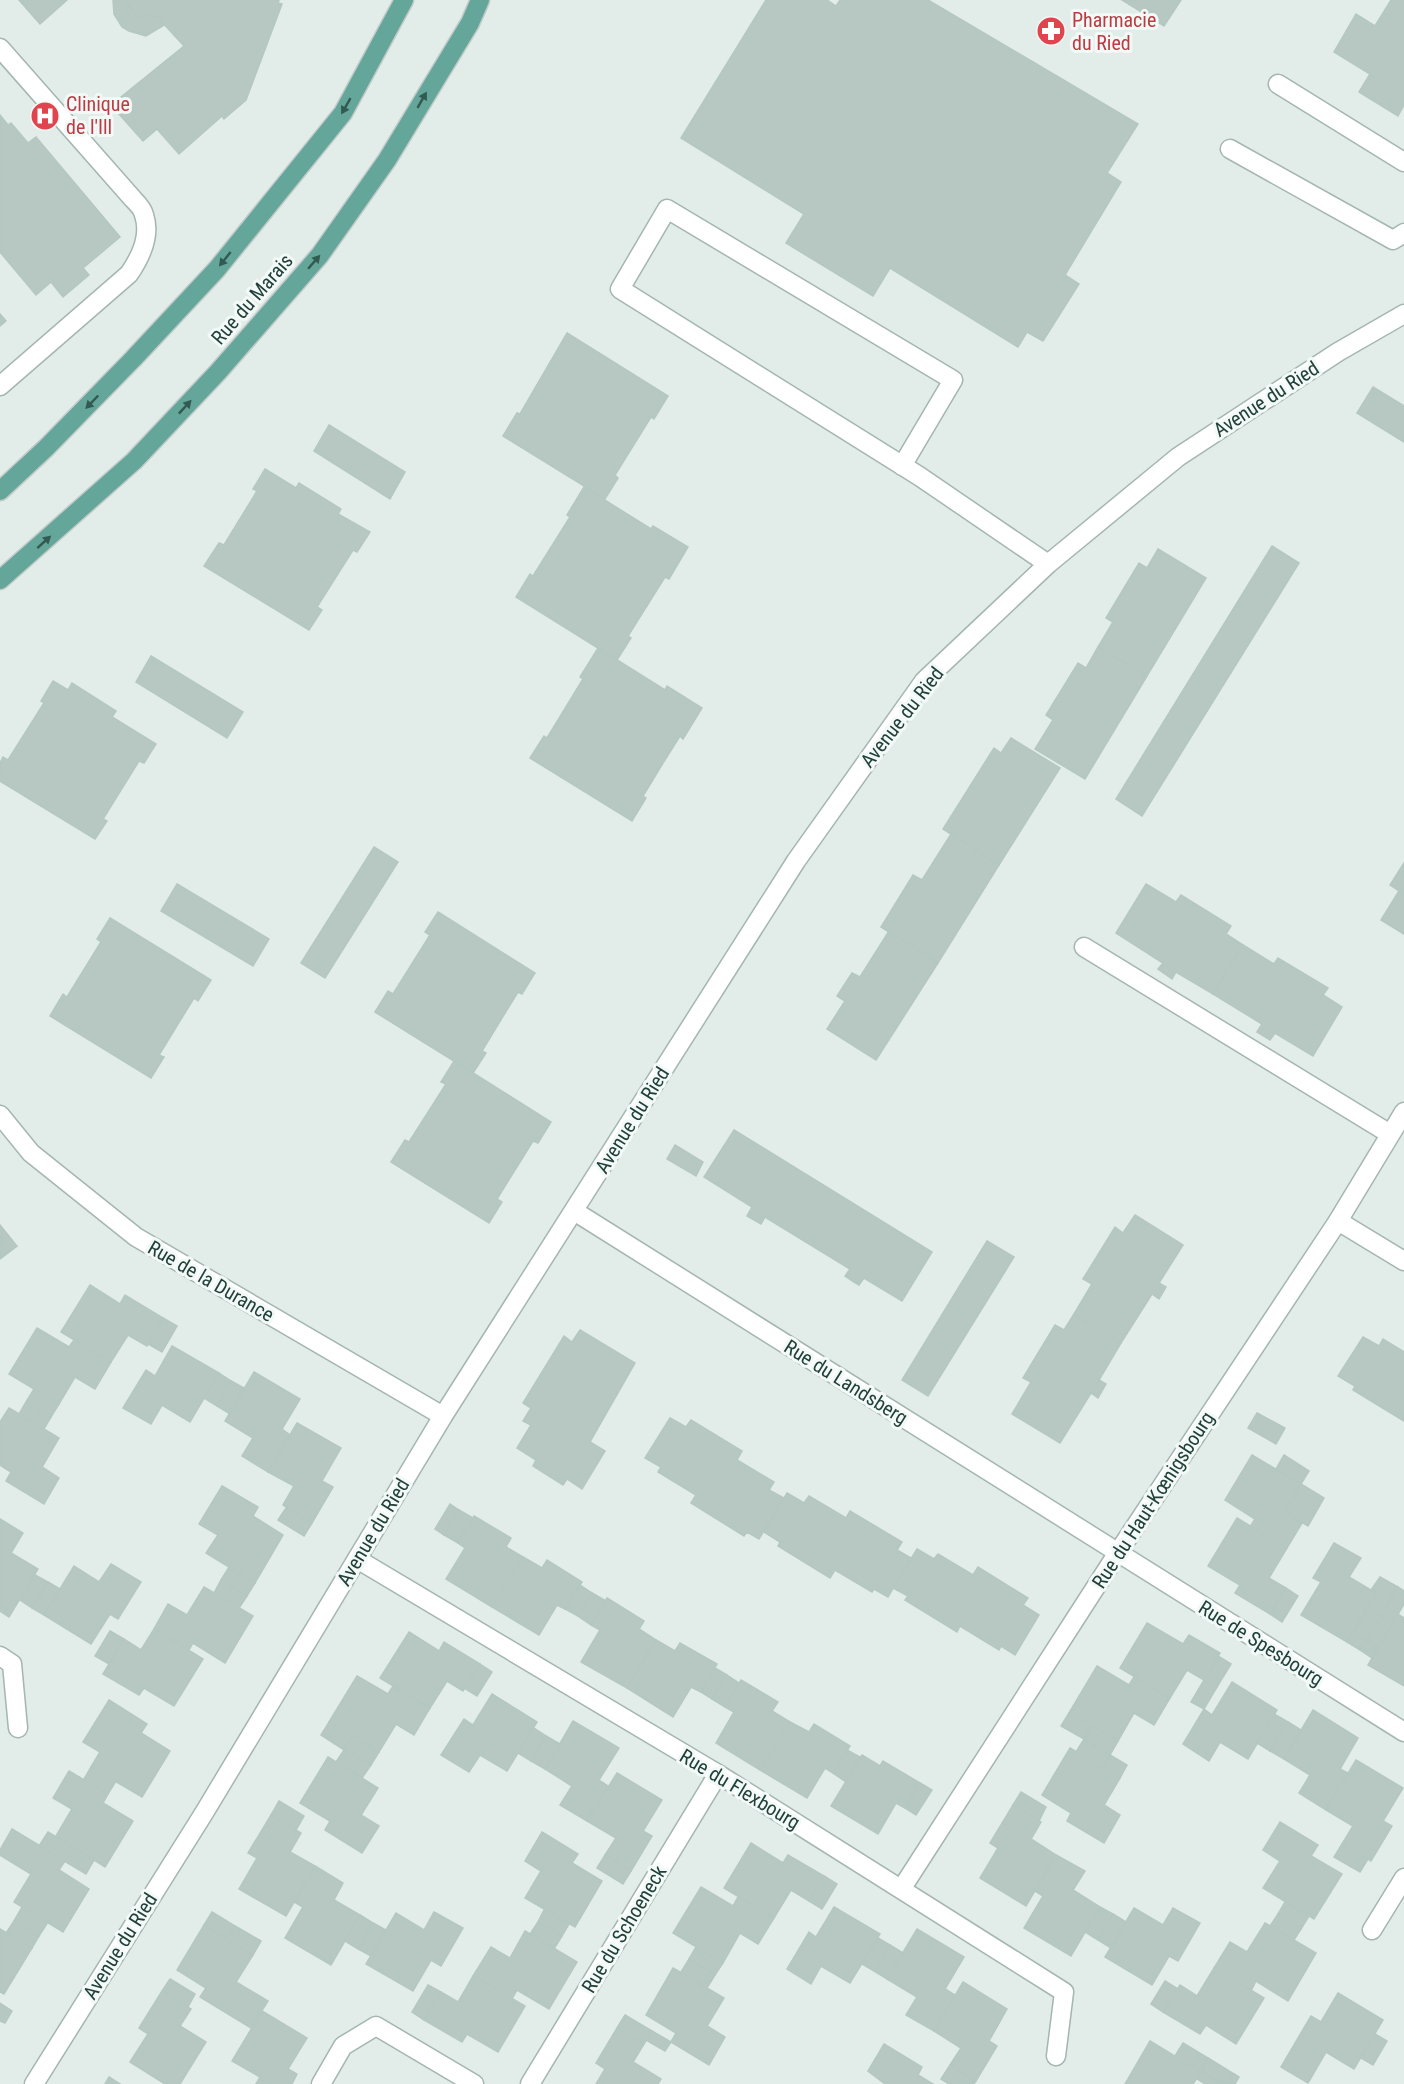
<svg xmlns="http://www.w3.org/2000/svg" width="1404" height="2084" font-family="'Roboto Condensed',sans-serif">
<style>
.building{fill:#b7c8c3;stroke:#b4c7c1;stroke-width:1.5}
.lines{fill:none;stroke-linecap:round;stroke-linejoin:round}
.service-casing{stroke:#a4b6b1;stroke-width:21}
.minor-casing{stroke:#a4b6b1;stroke-width:21}
.primary-casing{stroke:#c1cac8;stroke-width:21}
.service{stroke:#fff;stroke-width:18}
.minor{stroke:#fff;stroke-width:18}
.primary{stroke:#64a69a;stroke-width:18}
.oneway{fill:#325a52}
.labels{text-anchor:middle;dominant-baseline:central;stroke-width:6;stroke-linejoin:round;paint-order:stroke}
.health-label{font-size:20px;fill:#be3a42;stroke:#f3f9f7;text-anchor:start}
.street-label{font-size:20px;fill:#21403a;stroke:#f3f9f7}
</style>
<rect width="100%" height="100%" fill="#e2ede9"/>
<g class="building">
<polygon points="19,0 67,0 40,24"/>
<polygon points="113,0 135,0 129,6 140,19 146,14 154,17 163,16 164,25 146,36 129,31 122,27 114,14"/>
<polygon points="279,0 278,3 282,4 246,100 224,119 222,116 179,154 157,129 143,141 111,105 184,46 162,22 163,16 154,17 146,14 140,19 129,6 135,0"/>
<polygon points="766,0 827,0 836,6 840,0 928,0 1138,124 1107,173 1121,182 1065,275 1079,284 1043,341 1027,332 1018,347 890,268 873,296 786,243 804,214 681,138"/>
<polygon points="1122,0 1181,0 1164,26"/>
<polygon points="1391,0 1404,0 1404,105 1398,116 1359,92 1370,74 1334,52 1356,14 1375,26"/>
<polygon points="0,115 8,125 11,123 28,143 36,137 120,237 83,268 89,275 63,297 51,282 36,295 0,252"/>
<polygon points="0,314 6,321 0,326"/>
<polygon points="567,333 668,396 654,419 651,417 615,475 618,478 605,499 503,436 517,413 520,414"/>
<polygon points="1373,387 1404,406 1404,442 1357,413"/>
<polygon points="329,425 405,472 390,499 314,451"/>
<polygon points="265,469 296,488 299,483 341,509 338,514 370,532 357,552 353,550 317,607 322,610 309,630 204,566 219,543 224,545 257,491 253,489"/>
<polygon points="584,487 651,529 653,526 688,547 669,579 665,577 628,636 631,638 617,660 516,597 530,574 533,576 570,517 567,515"/>
<polygon points="1272,546 1299,563 1142,816 1116,799"/>
<polygon points="1158,549 1206,578 1147,676 1098,647 1113,622 1106,618 1139,563 1147,568"/>
<polygon points="1098,647 1147,676 1085,779 1035,749 1053,720 1046,715 1078,663 1086,668"/>
<polygon points="598,648 665,690 667,686 702,708 683,739 680,736 663,763 643,796 646,798 632,821 530,758 544,736 547,738 583,679 580,677"/>
<polygon points="151,656 243,712 227,738 136,682"/>
<polygon points="53,681 68,690 72,683 116,711 112,717 156,744 144,763 139,761 103,819 107,821 95,839 0,781 0,763 3,757 8,760 44,703 41,701"/>
<polygon points="1011,738 1060,768 999,865 943,829 994,748 1001,753"/>
<polygon points="951,834 999,865 938,963 881,927 913,875 922,880"/>
<polygon points="374,847 398,862 325,978 301,963"/>
<polygon points="1404,863 1404,934 1381,920 1399,891 1390,885"/>
<polygon points="177,884 269,939 253,966 161,911"/>
<polygon points="1146,884 1176,902 1181,895 1231,926 1226,934 1243,945 1213,994 1176,972 1172,979 1158,969 1163,963 1116,933"/>
<polygon points="438,912 535,973 522,994 518,992 502,1018 482,1051 486,1053 473,1073 375,1012 388,991 393,994 430,935 425,932"/>
<polygon points="110,918 211,980 198,1001 194,998 159,1055 164,1057 151,1078 50,1016 63,994 67,997 101,942 97,939"/>
<polygon points="889,931 938,963 876,1060 827,1029 845,1001 837,996 852,973 860,977"/>
<polygon points="1243,945 1274,964 1278,958 1328,988 1323,995 1342,1007 1313,1056 1275,1033 1270,1040 1257,1032 1262,1024 1213,994"/>
<polygon points="454,1061 551,1122 538,1143 533,1141 497,1199 502,1202 489,1223 391,1162 405,1140 409,1142 446,1084 441,1082"/>
<polygon points="734,1130 932,1252 902,1301 864,1278 859,1285 854,1282 845,1276 850,1269 765,1217 761,1224 747,1216 752,1207 704,1177"/>
<polygon points="675,1145 703,1162 696,1176 667,1159"/>
<polygon points="1135,1215 1183,1245 1159,1283 1166,1287 1162,1294 1159,1299 1152,1294 1121,1343 1074,1314 1092,1284 1083,1279 1115,1227 1123,1233"/>
<polygon points="0,1225 17,1246 0,1259"/>
<polygon points="987,1241 1014,1257 928,1396 902,1380"/>
<polygon points="90,1285 120,1304 125,1295 163,1318 147,1346 128,1335 111,1362 61,1332"/>
<polygon points="1074,1314 1121,1343 1099,1380 1106,1384 1098,1398 1091,1393 1060,1443 1012,1414 1031,1382 1023,1378 1055,1325 1064,1330"/>
<polygon points="163,1318 177,1326 162,1352 148,1344"/>
<polygon points="37,1328 69,1347 74,1340 111,1362 95,1389 75,1377 59,1404 9,1374"/>
<polygon points="580,1330 635,1363 590,1442 605,1451 582,1489 567,1479 563,1485 533,1466 536,1460 517,1448 531,1425 523,1421 531,1408 523,1403 564,1336 572,1342"/>
<polygon points="1363,1337 1379,1346 1383,1339 1404,1352 1404,1421 1353,1390 1355,1386 1338,1376"/>
<polygon points="172,1346 219,1373 190,1422 162,1405 151,1424 123,1408 146,1370 155,1376"/>
<polygon points="254,1372 300,1399 282,1429 290,1435 268,1472 242,1456 253,1438 225,1421"/>
<polygon points="219,1373 231,1381 217,1406 204,1398"/>
<polygon points="231,1381 244,1388 230,1414 217,1406"/>
<polygon points="34,1389 59,1404 51,1417 26,1402"/>
<polygon points="26,1402 51,1417 44,1429 19,1414"/>
<polygon points="9,1408 59,1438 42,1467 59,1478 44,1504 6,1481 11,1472 0,1465 0,1422"/>
<polygon points="1257,1413 1285,1428 1276,1444 1248,1428"/>
<polygon points="670,1418 686,1427 691,1420 742,1451 737,1460 774,1482 769,1490 784,1498 759,1539 747,1532 744,1536 691,1503 696,1495 658,1472 661,1467 645,1458"/>
<polygon points="297,1423 341,1448 322,1481 333,1487 312,1523 283,1505 294,1486 268,1472"/>
<polygon points="1252,1455 1301,1484 1284,1512 1302,1523 1287,1548 1250,1527 1255,1519 1225,1500"/>
<polygon points="1284,1455 1309,1471 1301,1484 1276,1469"/>
<polygon points="1301,1484 1324,1498 1308,1526 1284,1512"/>
<polygon points="222,1486 258,1507 253,1516 283,1535 255,1583 206,1553 218,1535 199,1524"/>
<polygon points="787,1493 804,1503 809,1496 846,1518 850,1511 902,1542 897,1550 911,1558 888,1597 874,1589 872,1592 835,1570 830,1578 778,1546 780,1542 764,1532"/>
<polygon points="450,1504 459,1510 444,1535 435,1529"/>
<polygon points="286,1508 312,1523 304,1536 278,1520"/>
<polygon points="459,1510 473,1518 458,1543 444,1535"/>
<polygon points="474,1516 511,1538 506,1547 523,1557 492,1607 446,1579 465,1548 458,1543"/>
<polygon points="1237,1518 1287,1548 1269,1578 1286,1588 1270,1614 1235,1593 1240,1585 1208,1566"/>
<polygon points="0,1519 23,1533 11,1553 38,1569 9,1617 0,1611"/>
<polygon points="1334,1543 1361,1558 1349,1577 1376,1593 1347,1642 1301,1615 1321,1582 1313,1578"/>
<polygon points="917,1549 934,1559 938,1554 973,1575 978,1567 1028,1598 1023,1605 1039,1615 1015,1655 1001,1646 999,1650 960,1626 957,1632 905,1600 908,1596 893,1588"/>
<polygon points="523,1557 542,1568 547,1560 582,1582 565,1609 557,1605 539,1635 492,1607"/>
<polygon points="111,1564 141,1582 118,1619 110,1614 91,1644 44,1615 74,1566 99,1582"/>
<polygon points="229,1567 255,1583 247,1596 221,1580"/>
<polygon points="35,1575 48,1582 32,1608 20,1600"/>
<polygon points="1380,1577 1398,1587 1381,1616 1368,1608 1376,1593 1371,1590"/>
<polygon points="221,1580 247,1596 239,1608 214,1593"/>
<polygon points="48,1582 60,1589 44,1615 32,1608"/>
<polygon points="580,1585 592,1593 578,1616 565,1609"/>
<polygon points="204,1587 253,1616 225,1663 193,1643 189,1650 154,1629 168,1604 187,1615"/>
<polygon points="1398,1587 1404,1591 1404,1604 1393,1623 1381,1616"/>
<polygon points="1286,1588 1298,1596 1282,1622 1270,1614"/>
<polygon points="592,1593 606,1601 591,1625 578,1616"/>
<polygon points="607,1598 644,1621 639,1629 656,1640 627,1688 581,1662 600,1630 591,1625"/>
<polygon points="1368,1608 1381,1616 1365,1641 1353,1633"/>
<polygon points="1398,1614 1404,1618 1404,1686 1368,1665"/>
<polygon points="1381,1616 1393,1623 1378,1649 1365,1641"/>
<polygon points="1147,1623 1183,1644 1189,1635 1220,1653 1204,1680 1187,1670 1170,1698 1120,1668"/>
<polygon points="154,1629 203,1659 174,1706 144,1688 139,1695 103,1674 124,1639 141,1650"/>
<polygon points="110,1631 124,1639 109,1664 95,1656"/>
<polygon points="409,1632 439,1651 444,1642 480,1664 463,1691 447,1681 430,1708 380,1678"/>
<polygon points="1353,1633 1365,1641 1360,1650 1347,1642"/>
<polygon points="656,1640 675,1651 680,1643 717,1664 701,1692 691,1687 673,1717 627,1688"/>
<polygon points="1365,1641 1378,1649 1372,1658 1360,1650"/>
<polygon points="1218,1656 1231,1664 1217,1687 1204,1680"/>
<polygon points="480,1664 492,1672 477,1696 464,1688"/>
<polygon points="1097,1666 1129,1685 1134,1677 1170,1698 1154,1725 1134,1713 1118,1741 1069,1713"/>
<polygon points="715,1668 727,1675 712,1699 701,1692"/>
<polygon points="727,1675 739,1683 725,1707 712,1699"/>
<polygon points="357,1676 388,1694 393,1686 430,1708 414,1735 396,1724 379,1752 329,1722"/>
<polygon points="741,1680 778,1702 772,1711 790,1722 760,1770 716,1743 734,1712 725,1707"/>
<polygon points="1204,1680 1217,1687 1204,1709 1191,1702"/>
<polygon points="1232,1682 1277,1710 1248,1759 1220,1742 1209,1761 1183,1744 1204,1709 1212,1715"/>
<polygon points="492,1694 537,1722 507,1771 480,1755 469,1772 441,1755 464,1719 473,1725"/>
<polygon points="109,1700 147,1724 141,1733 170,1751 142,1797 91,1767 100,1752 83,1742"/>
<polygon points="1313,1710 1358,1738 1340,1769 1348,1773 1326,1810 1299,1793 1310,1775 1284,1759"/>
<polygon points="1069,1713 1092,1726 1084,1739 1061,1726"/>
<polygon points="1274,1714 1288,1722 1270,1751 1257,1743"/>
<polygon points="573,1721 619,1748 599,1780 608,1786 587,1821 560,1805 572,1786 545,1769"/>
<polygon points="329,1722 353,1736 344,1750 321,1735"/>
<polygon points="790,1722 809,1732 814,1724 850,1746 833,1773 825,1768 807,1798 760,1770"/>
<polygon points="1288,1722 1301,1730 1284,1759 1270,1751"/>
<polygon points="1092,1726 1118,1741 1110,1755 1084,1739"/>
<polygon points="534,1728 546,1736 531,1761 518,1753"/>
<polygon points="353,1736 379,1752 371,1765 344,1750"/>
<polygon points="546,1736 560,1744 545,1769 531,1761"/>
<polygon points="1084,1739 1110,1755 1102,1768 1076,1752"/>
<polygon points="1070,1748 1120,1778 1104,1805 1120,1815 1104,1843 1067,1821 1071,1813 1042,1795"/>
<polygon points="344,1750 371,1765 362,1778 336,1762"/>
<polygon points="847,1750 860,1757 846,1782 833,1773"/>
<polygon points="862,1755 880,1766 883,1761 920,1783 905,1808 896,1803 878,1834 831,1806"/>
<polygon points="1110,1755 1127,1765 1120,1778 1102,1768"/>
<polygon points="328,1757 378,1788 361,1815 379,1826 362,1853 325,1830 330,1821 300,1803"/>
<polygon points="1356,1760 1403,1788 1383,1821 1392,1826 1371,1861 1342,1844 1353,1826 1326,1810"/>
<polygon points="91,1767 116,1781 108,1794 84,1779"/>
<polygon points="69,1771 108,1794 103,1803 133,1821 105,1867 56,1836 72,1809 53,1798"/>
<polygon points="617,1773 662,1800 643,1831 652,1836 631,1871 605,1855 616,1838 587,1821"/>
<polygon points="920,1783 932,1790 916,1815 905,1808"/>
<polygon points="1021,1792 1046,1807 1039,1821 1013,1805"/>
<polygon points="279,1801 304,1816 296,1830 271,1815"/>
<polygon points="1013,1805 1041,1822 1031,1839 1056,1855 1026,1906 980,1878 998,1848 990,1843"/>
<polygon points="271,1815 301,1833 290,1852 315,1866 286,1916 239,1889 257,1858 248,1853"/>
<polygon points="1280,1822 1318,1845 1311,1856 1342,1874 1314,1919 1263,1888 1280,1861 1263,1850"/>
<polygon points="12,1829 65,1861 59,1870 89,1889 63,1932 14,1902 31,1874 0,1855 0,1850"/>
<polygon points="48,1832 94,1860 86,1874 39,1846"/>
<polygon points="542,1832 578,1854 572,1863 602,1881 575,1927 525,1898 541,1871 525,1861"/>
<polygon points="751,1843 783,1863 788,1855 824,1876 809,1901 791,1890 774,1918 724,1888"/>
<polygon points="1342,1844 1368,1859 1360,1872 1334,1857"/>
<polygon points="605,1855 631,1871 623,1884 597,1868"/>
<polygon points="1056,1855 1085,1871 1073,1890 1100,1907 1071,1956 1024,1928 1043,1896 1035,1891"/>
<polygon points="315,1866 343,1883 334,1900 360,1915 331,1965 285,1938 303,1907 294,1902"/>
<polygon points="824,1876 837,1884 822,1909 809,1901"/>
<polygon points="701,1887 733,1906 738,1897 774,1918 758,1944 740,1933 723,1963 673,1933"/>
<polygon points="1285,1902 1309,1916 1301,1929 1278,1914"/>
<polygon points="22,1907 48,1922 39,1936 14,1921"/>
<polygon points="834,1907 880,1934 850,1983 821,1966 811,1984 787,1969 809,1932 816,1937"/>
<polygon points="1100,1907 1113,1914 1098,1940 1085,1932"/>
<polygon points="1134,1908 1163,1925 1173,1908 1200,1923 1178,1961 1169,1956 1152,1985 1105,1957"/>
<polygon points="544,1910 569,1924 562,1936 538,1922"/>
<polygon points="212,1912 235,1926 227,1939 204,1925"/>
<polygon points="434,1912 463,1928 441,1966 431,1960 413,1991 366,1964 396,1913 424,1930"/>
<polygon points="1113,1914 1126,1922 1111,1948 1098,1940"/>
<polygon points="1278,1914 1301,1929 1294,1940 1270,1926"/>
<polygon points="360,1915 373,1923 358,1949 345,1941"/>
<polygon points="14,1921 39,1936 32,1948 6,1933"/>
<polygon points="538,1922 562,1936 554,1949 530,1934"/>
<polygon points="373,1923 386,1930 371,1956 358,1949"/>
<polygon points="1265,1923 1316,1953 1288,2001 1256,1981 1251,1991 1214,1968 1230,1942 1247,1952"/>
<polygon points="204,1925 253,1955 236,1982 268,2001 251,2028 200,1997 206,1988 177,1970"/>
<polygon points="235,1926 261,1941 253,1955 227,1939"/>
<polygon points="0,1929 32,1948 4,1994 0,1992"/>
<polygon points="917,1929 964,1957 945,1989 955,1995 934,2031 906,2015 917,1997 887,1979"/>
<polygon points="525,1931 577,1962 549,2009 517,1990 512,1999 473,1976 491,1947 510,1958"/>
<polygon points="878,1938 890,1945 874,1971 862,1964"/>
<polygon points="890,1945 903,1953 887,1979 874,1971"/>
<polygon points="696,1947 723,1963 715,1975 689,1959"/>
<polygon points="689,1959 715,1975 707,1988 681,1972"/>
<polygon points="673,1968 724,1998 707,2026 725,2037 709,2065 671,2042 676,2033 646,2015"/>
<polygon points="1214,1968 1264,1998 1236,2044 1206,2025 1200,2034 1163,2012 1180,1985 1197,1996"/>
<polygon points="473,1976 525,2006 498,2052 467,2034 462,2042 424,2020 441,1992 458,2002"/>
<polygon points="170,1979 195,1994 188,2007 162,1991"/>
<polygon points="1165,1981 1178,1989 1163,2012 1151,2004"/>
<polygon points="963,1982 1007,2009 989,2041 997,2046 976,2081 950,2065 961,2048 934,2031"/>
<polygon points="428,1985 441,1992 424,2020 412,2012"/>
<polygon points="162,1991 191,2009 180,2026 206,2042 180,2084 165,2084 130,2062 148,2034 139,2028"/>
<polygon points="1338,1993 1383,2020 1354,2069 1326,2052 1308,2083 1281,2067 1311,2016 1321,2022"/>
<polygon points="0,2003 12,2011 5,2023 0,2021"/>
<polygon points="262,2011 307,2038 288,2069 297,2074 292,2084 256,2084 260,2077 232,2061"/>
<polygon points="625,2015 652,2031 644,2044 617,2028"/>
<polygon points="617,2028 644,2044 633,2062 661,2079 658,2084 596,2084 605,2069 596,2063"/>
<polygon points="652,2031 671,2042 665,2051 646,2040"/>
<polygon points="1375,2034 1387,2041 1373,2065 1361,2058"/>
<polygon points="1150,2041 1201,2072 1193,2084 1125,2084"/>
<polygon points="1183,2043 1208,2058 1201,2072 1175,2056"/>
<polygon points="884,2044 922,2067 918,2075 933,2084 885,2084 868,2071"/>
<polygon points="1208,2058 1234,2074 1227,2084 1222,2084 1201,2072"/>
<polygon points="950,2065 976,2081 974,2084 949,2084 941,2079"/>
<polygon points="1201,2072 1222,2084 1205,2084 1196,2078"/>
<polygon points="1234,2074 1239,2077 1235,2084 1227,2084"/>
<polygon points="109,2077 120,2084 105,2084"/>
</g>
<g class="lines">
<g class="service-casing">
<g id="service">
<path d="M 0,48 L 133,199 C 137,203 143,209 144,215 C 151,235 140,258 129,274 L 0,386"/>
<polyline points="1278,84 1404,162"/>
<polyline points="1230,149 1393,240 1404,233"/>
<polyline points="902,466 953,380 667,209 620,289 919,476 1048,564"/>
<polyline points="1084,947 1390,1134"/>
</g>
</g>
<g class="minor-casing">
<g id="minor">
<polyline points="0,1115 31,1153 136,1237 443,1416"/>
<polyline points="574,1211 1404,1732"/>
<polyline points="1338,1221 1404,1261"/>
<polyline points="357,1559 718,1774 1064,1992 1056,2056"/>
<polyline points="0,1656 12,1664 18,1728"/>
<polyline points="902,1888 1117,1554 1338,1221 1404,1112"/>
<polyline points="1372,1930 1404,1878"/>
<polyline points="34,2084 204,1813 443,1416 796,861 924,681 1048,564 1178,457 1338,352 1404,314"/>
<polyline points="321,2084 343,2046 376,2026 474,2084"/>
<polyline points="530,2084 718,1774"/>
</g>
</g>
<g class="primary-casing">
<g id="primary">
<polyline points="0,491 46,448 133,359 217,269 343,113 404,0"/>
<polyline points="0,580 134,461 218,372 320,255 387,160 470,23 480,0"/>
</g>
</g>
<use href="#service" class="service"/>
<use href="#minor" class="minor"/>
<use href="#primary" class="primary"/>
</g>
<defs><path id="oneway-solid" d="M-6-.8H1V-3.2L6.5 0L1 3.2V.8H-6Z" transform="scale(1.5)"/></defs>
<g class="oneway">
<use href="#oneway-solid" transform="translate(422 100) rotate(-60)"/>
<use href="#oneway-solid" transform="translate(346 106) rotate(120)"/>
<use href="#oneway-solid" transform="translate(225 259) rotate(129)"/>
<use href="#oneway-solid" transform="translate(314 262) rotate(-49)"/>
<use href="#oneway-solid" transform="translate(92 402) rotate(134)"/>
<use href="#oneway-solid" transform="translate(185 407) rotate(-47)"/>
<use href="#oneway-solid" transform="translate(44 542) rotate(-42)"/>
</g>
<defs>
<g id="pharmacy-disc" transform="scale(1.5)"><circle r="9.5" fill="#e0444e" stroke="#f3f9f7"/><path d="M-2-6h4v4h4v4h-4v4h-4v-4h-4v-4h4Z" fill="#fff"/></g>
<g id="hospital-disc" transform="scale(1.5)"><circle r="9.5" fill="#e0444e" stroke="#f3f9f7"/><path d="M-5-5h3v3.5h4V-5h3V5h-3V1.5h-4V5h-3Z" fill="#fff"/></g>
</defs>
<g fill-rule="evenodd">
<use href="#pharmacy-disc" x="1051" y="31"/>
<use href="#hospital-disc" x="45" y="116"/>
</g>
<g class="labels">
<g class="health-label">
<text x="1072" y="20">Pharmacie<tspan x="1072" dy="23">du Ried</tspan></text>
<text x="66" y="104">Clinique<tspan x="66" dy="23">de l'Ill</tspan></text>
</g>
<g class="street-label">
<text transform="translate(252 299) rotate(-49)">Rue du Marais</text>
<text transform="translate(1266 399) rotate(-33)">Avenue du Ried</text>
<text transform="translate(902 717) rotate(-52)">Avenue du Ried</text>
<text transform="translate(632 1120) rotate(-58)">Avenue du Ried</text>
<text transform="translate(211 1281) rotate(30)">Rue de la Durance</text>
<text transform="translate(846 1382) rotate(32)">Rue du Landsberg</text>
<text transform="translate(1153 1500) rotate(-57)">Rue du Haut-Kœnigsbourg</text>
<text transform="translate(373 1532) rotate(-59)">Avenue du Ried</text>
<text transform="translate(1261 1643) rotate(32)">Rue de Spesbourg</text>
<text transform="translate(740 1789) rotate(31)">Rue du Flexbourg</text>
<text transform="translate(624 1929) rotate(-59)">Rue du Schoeneck</text>
<text transform="translate(120 1946) rotate(-58)">Avenue du Ried</text>
</g>
</g>
</svg>
